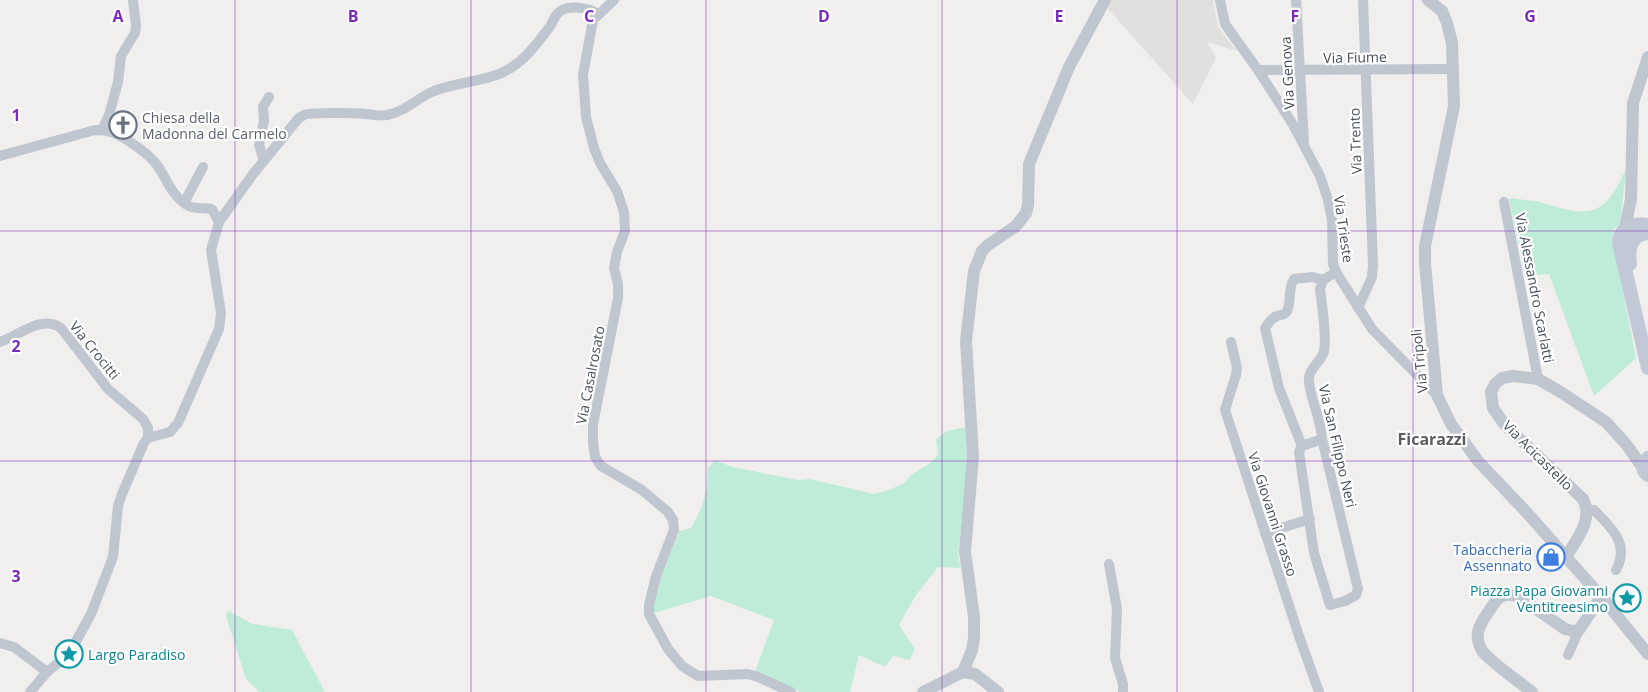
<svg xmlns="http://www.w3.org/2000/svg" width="1648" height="692" font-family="'Open Sans',sans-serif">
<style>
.education{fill:#e1e0df}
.green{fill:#bfecd8}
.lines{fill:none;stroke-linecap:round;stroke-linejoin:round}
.minor{stroke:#bfc6cf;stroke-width:10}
.tertiary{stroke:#bfc6cf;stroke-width:12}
.secondary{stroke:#c2c8d6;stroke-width:14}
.grid{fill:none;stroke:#7b2cbf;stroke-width:1;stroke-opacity:0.55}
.labels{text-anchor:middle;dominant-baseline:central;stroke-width:4.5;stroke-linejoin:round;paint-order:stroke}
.street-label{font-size:14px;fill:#474e5a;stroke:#fff}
.worship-label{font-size:14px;fill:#5b616d;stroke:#fff;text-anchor:start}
.shop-label{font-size:14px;fill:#366cbe;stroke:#fff;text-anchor:end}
.culture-label{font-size:14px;fill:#0d838f;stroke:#fff;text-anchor:end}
.quarter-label{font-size:16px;font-weight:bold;fill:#5b5d63;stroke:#fff}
.grid-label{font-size:16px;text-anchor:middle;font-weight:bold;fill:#7b2cbf;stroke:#fff;stroke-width:4.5;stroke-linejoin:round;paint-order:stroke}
</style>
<rect width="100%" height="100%" fill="#f1eeee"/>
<polygon class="education" points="1109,0 1213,0 1218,27 1237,51 1207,42 1216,58 1193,104 1108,9 1107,5"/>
<g class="green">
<path d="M 1626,170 L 1620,223 L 1614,229 L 1612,237 L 1636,358 L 1594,396 L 1549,274 L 1525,276 L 1509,198 C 1518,199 1527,200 1536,201 C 1556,206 1579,217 1598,208 C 1612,201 1619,182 1626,170 Z"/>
<path d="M 966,427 L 967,471 L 958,556 L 961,568 L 938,567 L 916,595 L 899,625 L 915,649 L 910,660 L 893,656 L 885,667 L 859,655 L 850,692 L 801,692 L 755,672 L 774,620 L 711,596 L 654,613 C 650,584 671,558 679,531 L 691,528 C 700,513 711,487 707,469 L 715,460 L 732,467 L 798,480 L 810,479 L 874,494 L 889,490 L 904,483 L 911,475 L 929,464 L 938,455 L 936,439 L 947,431 Z"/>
<polygon points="228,610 252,624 292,630 325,692 259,692 246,679 226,616"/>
</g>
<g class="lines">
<g class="minor">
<polyline points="614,0 593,20 583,75 586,117 594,148 600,163 617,191 624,212 625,231 617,252 614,268 618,284 618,298 593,424 593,442 595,457 601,466 642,490 668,512 673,520 674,530 656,576 649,605 649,614 668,649 682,666 698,676 748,674 758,677 791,692"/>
<polyline points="1220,0 1225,24 1258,70 1292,123 1320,176 1328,200 1332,220 1333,264 1336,272 1372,329 1437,395"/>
<polyline points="1296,0 1304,142"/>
<polyline points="1258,70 1453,69"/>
<polyline points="102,130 109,115 118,82 121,56 135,33 136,26 133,0"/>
<path d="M 0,156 L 95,130 C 100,130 106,130 111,132 C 124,136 149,154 157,165 C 167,179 171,195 187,205 C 194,210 204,207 212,209 L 219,222"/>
<polyline points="264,161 259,145 264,121 263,107 269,97"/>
<polyline points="1504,202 1538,379"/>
<polyline points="184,203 203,167"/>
<polyline points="1358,308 1372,277 1373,265 1363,0"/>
<path d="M 0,342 C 19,336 41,314 61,328 L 108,389 L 143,419 L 148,428 L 148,438"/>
<polyline points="1231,342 1237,368 1236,375 1225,410 1299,636 1319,692"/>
<path d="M 1322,439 L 1302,446 L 1299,452 L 1314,553 L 1330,605 L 1345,601 L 1356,595 L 1358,589 L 1322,439 C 1321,419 1311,401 1309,382 C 1307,369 1321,363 1324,351 C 1327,336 1322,305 1320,289 L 1323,280 L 1336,272"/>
<path d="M 1302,446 L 1279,388 L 1265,328 C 1268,323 1272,318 1277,316 C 1281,314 1285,316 1287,311 C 1292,301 1287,291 1294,279 L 1313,277 L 1323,280"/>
<path d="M 1587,511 L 1594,510 C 1612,528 1630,544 1616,570"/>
<polyline points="1265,533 1310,519"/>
<polyline points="1109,564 1117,609 1115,658 1123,684 1123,692"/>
<polyline points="0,643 14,647 47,672"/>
<polyline points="1568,655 1579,630"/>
<path d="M 30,692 L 47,672 L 69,654 L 91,614 L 113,557 L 118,506 L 122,494 L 144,443 L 148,438 L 170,432 L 178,423 L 219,329 L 221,313 L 211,250 L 219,222 L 253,174 L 298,119 C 298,119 303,115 304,115 C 310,112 356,113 365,114 C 372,114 379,117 387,115 C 405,112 417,98 434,91 C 455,83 478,82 499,74 C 522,65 537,44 551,25 C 554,19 556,13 562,10 C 572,5 590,8 598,14"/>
</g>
<g class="tertiary">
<polyline points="1428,0 1442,11 1447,23 1452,43 1454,106 1425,246 1425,263 1437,395 1451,424 1478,461 1529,515 1604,600 1648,654"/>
<polyline points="1625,228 1631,199 1633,103 1648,57"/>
<path d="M 1566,557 C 1576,540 1594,520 1583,499 L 1505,425 L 1493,408 L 1491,392 L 1495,384 L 1502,378 L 1513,376 L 1538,379 L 1559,391 L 1606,422 L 1626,444 L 1643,468"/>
<polyline points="963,672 972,650 974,638 974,617 965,552 973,456 966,341 974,271 982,251 988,245 1016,226 1026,213 1028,205 1029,164 1069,67 1105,0"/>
<polyline points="963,672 975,674 998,692"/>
<polyline points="923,692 963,672"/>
<path d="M 1532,692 C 1517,680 1496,666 1484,653 C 1479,648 1477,638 1478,632 C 1480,622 1488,613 1493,605 C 1500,594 1507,593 1519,597 L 1565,629 L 1573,631 L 1579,630 L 1601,597"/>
</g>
<g class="secondary">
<path d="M 1648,225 C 1633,223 1620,226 1619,243 L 1648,368"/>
<path d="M 1630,264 C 1628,248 1630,235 1648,233"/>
<polyline points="1648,458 1643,465 1644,471 1648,475"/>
</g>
</g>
<path class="grid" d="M 235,0 L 235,692M 471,0 L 471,692M 706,0 L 706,692M 942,0 L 942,692M 1177,0 L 1177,692M 1413,0 L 1413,692M 0,231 L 1648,231M 0,461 L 1648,461"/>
<defs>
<g id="church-ring" transform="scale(1.4375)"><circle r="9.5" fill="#fff" stroke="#6b7280" stroke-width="1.5"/><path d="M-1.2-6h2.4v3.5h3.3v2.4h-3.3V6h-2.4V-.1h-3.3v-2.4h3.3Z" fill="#6b7280"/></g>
<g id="shop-ring" transform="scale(1.4375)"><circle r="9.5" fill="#fff" stroke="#3f7fe0" stroke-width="1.5"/><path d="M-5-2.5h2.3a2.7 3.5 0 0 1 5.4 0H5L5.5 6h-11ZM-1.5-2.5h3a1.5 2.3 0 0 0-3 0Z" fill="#3f7fe0"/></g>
<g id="sight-ring" transform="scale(1.4375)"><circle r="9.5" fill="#fff" stroke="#0f9aa8" stroke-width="1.5"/><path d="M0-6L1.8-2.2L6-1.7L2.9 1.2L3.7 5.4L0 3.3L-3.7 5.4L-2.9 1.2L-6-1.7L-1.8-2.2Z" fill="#0f9aa8"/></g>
</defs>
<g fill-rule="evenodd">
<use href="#church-ring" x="123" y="125"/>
<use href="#shop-ring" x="1551" y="557"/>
<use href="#sight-ring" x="1627" y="598"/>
<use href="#sight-ring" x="69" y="654"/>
</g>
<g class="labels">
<g class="street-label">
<text transform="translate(1355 57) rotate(-1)">Via Fiume</text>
<text transform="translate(1287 73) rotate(-93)">Via Genova</text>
<text transform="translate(1355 141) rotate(-92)">Via Trento</text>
<text transform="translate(1344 229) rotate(82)">Via Trieste</text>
<text transform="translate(1535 288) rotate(79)">Via Alessandro Scarlatti</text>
<text transform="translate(95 350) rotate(51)">Via Crocitti</text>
<text transform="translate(1419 361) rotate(-96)">Via Tripoli</text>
<text transform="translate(590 375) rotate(-79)">Via Casalrosato</text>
<text transform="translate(1338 446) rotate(77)">Via San Filippo Neri</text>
<text transform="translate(1538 455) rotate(45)">Via Acicastello</text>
<text transform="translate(1273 514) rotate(72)">Via Giovanni Grasso</text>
</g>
<g class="worship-label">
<text x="142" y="117">Chiesa della<tspan x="142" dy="16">Madonna del Carmelo</tspan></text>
</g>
<g class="shop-label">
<text x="1532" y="549">Tabaccheria<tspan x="1532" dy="16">Assennato</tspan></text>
</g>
<g class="culture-label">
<text x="1608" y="590">Piazza Papa Giovanni<tspan x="1608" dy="16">Ventitreesimo</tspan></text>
<text x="88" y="654" text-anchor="start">Largo Paradiso</text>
</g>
<g class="quarter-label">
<text x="1432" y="439">Ficarazzi</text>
</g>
</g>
<g class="grid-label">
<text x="118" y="22">A</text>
<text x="353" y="22">B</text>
<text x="589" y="22">C</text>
<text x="824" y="22">D</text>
<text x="1059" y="22">E</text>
<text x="1295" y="22">F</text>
<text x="1530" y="22">G</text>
<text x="16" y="121">1</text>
<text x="16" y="352">2</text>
<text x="16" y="582">3</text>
</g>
</svg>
